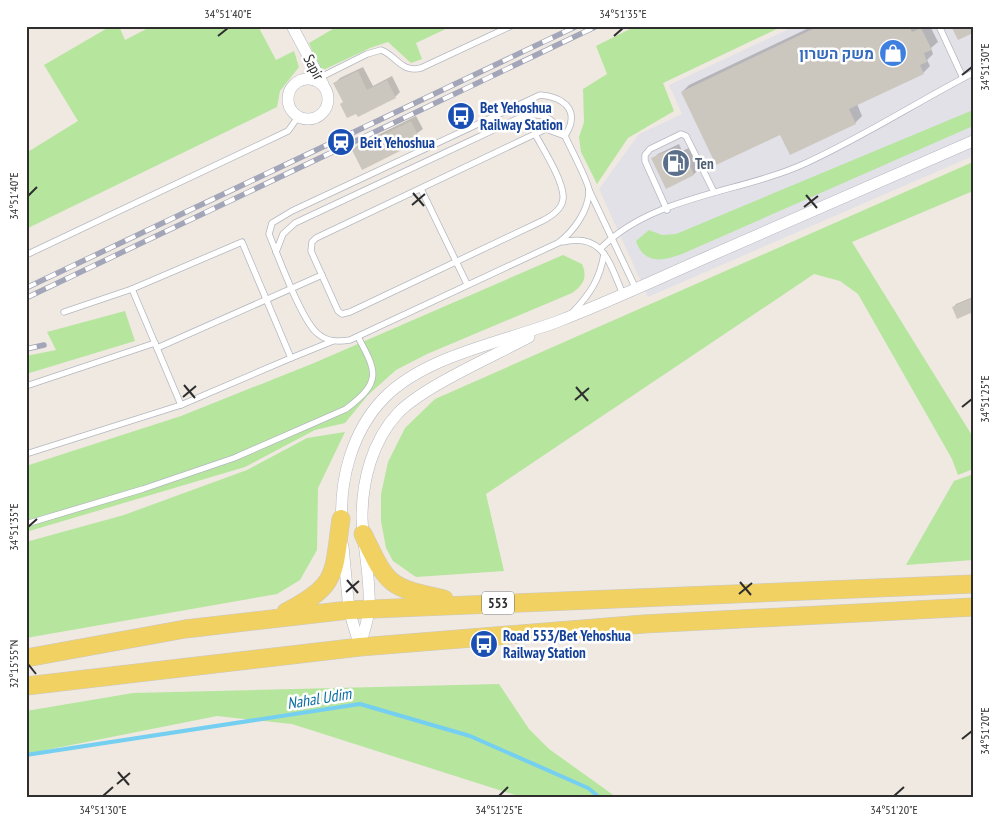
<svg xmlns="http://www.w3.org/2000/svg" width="999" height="823" font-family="'PT Sans Narrow',Heebo,sans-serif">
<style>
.industrial{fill:#e3e1e8}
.green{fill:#b6e59e}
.shadow{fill:#0003}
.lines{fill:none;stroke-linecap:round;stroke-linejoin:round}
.stream{stroke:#75cff0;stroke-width:4}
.building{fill:#cbc7bf}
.service-casing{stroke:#b4b7c1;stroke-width:7}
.minor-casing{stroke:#b4b7c1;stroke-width:12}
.primary-casing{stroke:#c9c9c9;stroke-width:19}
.service{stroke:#fff;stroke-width:5.5}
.minor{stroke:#fff;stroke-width:11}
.primary{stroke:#f2d163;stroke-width:18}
.rail-casing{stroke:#a3a6b8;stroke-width:5.5}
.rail{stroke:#fff;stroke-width:4;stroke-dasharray:11;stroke-linecap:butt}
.ticks{fill:none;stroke:#2e2e2e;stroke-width:2}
.labels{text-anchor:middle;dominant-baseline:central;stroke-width:5;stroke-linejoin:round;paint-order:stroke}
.shield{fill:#fff;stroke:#6d6d6d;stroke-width:1}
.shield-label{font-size:14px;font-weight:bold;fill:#2e2e2e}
.shop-label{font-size:15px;font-weight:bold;fill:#366cbe;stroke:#fff;text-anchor:end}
.street-label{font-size:15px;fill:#2e2e2e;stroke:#fff}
.transit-label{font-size:15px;font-weight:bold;fill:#164399;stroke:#fff;text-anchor:start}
.service-label{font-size:15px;font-weight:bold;fill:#4e5e75;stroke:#fff;text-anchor:start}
.water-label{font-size:16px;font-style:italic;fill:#0d6fa3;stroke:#fff}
.neatline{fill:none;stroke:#2e2e2e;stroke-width:2}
.ticks-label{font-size:12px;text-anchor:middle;fill:#2e2e2e}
</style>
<rect width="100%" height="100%" fill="#efe9e1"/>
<polygon class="industrial" points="795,26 973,26 973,156 648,297 599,189 639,134 682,114 669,85"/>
<g class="green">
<polygon points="111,26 119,26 125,40 152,26 258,26 276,60 294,51 299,67 280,91 277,107 26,229 26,153 78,121 44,65"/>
<polygon points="338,26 452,26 416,43 422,59 411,63 388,42 370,48 321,71 309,43"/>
<polygon points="636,26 783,26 663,83 674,111 628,138 597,184 581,152 579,137 584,122 583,89 607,74 596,46"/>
<path d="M 973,110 L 973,126 L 682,254 C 663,261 644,265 636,241 L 649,230 L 662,235 L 676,234 Z"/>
<polygon points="973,162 973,191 852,242 973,437 973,469 958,475 952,459 858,294 840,281 814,274 486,494 504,571 416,577 393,561 386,548 381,521 381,494 388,462 405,428 435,399"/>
<path d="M 563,255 L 582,264 C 588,278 583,285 572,293 L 427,354 L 396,370 L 368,395 L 345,423 L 315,430 L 245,467 L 26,532 L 26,466 L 181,416 L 314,363 Z"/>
<polygon points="125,311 135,341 26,374 26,356 56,350 47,332"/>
<polygon points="345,432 318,488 317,550 300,580 277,594 26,638 26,542 124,515 247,470 307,438"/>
<polygon points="973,474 973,560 906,565 954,481"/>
<polygon points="499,684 529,729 549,749 616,797 521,797 292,724 217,716 26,754 26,711 133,693"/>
</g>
<g class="shadow">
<polygon points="813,26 930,26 938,42 931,48 933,54 927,60 930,66 923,73 857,104 862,116 855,123 781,133 682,92 689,85"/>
<polygon points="363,67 373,86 392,76 400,92 395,97 344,102 335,83 340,78"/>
<polygon points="416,116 423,129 413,136 415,140 410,145 353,150 358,145"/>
<polygon points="679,144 682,151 689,148 699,169 694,174 666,187 653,159 658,154"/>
<polygon points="973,297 973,311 953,308 956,304"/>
</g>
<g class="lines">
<polyline class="stream" points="26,755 360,704 470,736 588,788 599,797"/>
</g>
<g class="building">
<polygon points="819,26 909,26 912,32 921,28 932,50 924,53 927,62 920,65 924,74 849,109 856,124 790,155 780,135 716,165 681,92"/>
<polygon points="951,26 973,26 973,33 958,40"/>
<polygon points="358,71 367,90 387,80 396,98 358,117 356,114 347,118 340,104 343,102 333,83"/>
<polygon points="411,121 418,135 407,140 410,146 362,170 352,150"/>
<polygon points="674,148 677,155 684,152 694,175 666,189 651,158"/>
<polygon points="973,298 973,312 957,319 952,307"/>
</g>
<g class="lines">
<g class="service-casing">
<g id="service">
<polyline points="939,26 963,78"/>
<path d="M 319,78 L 367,54 L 381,50 C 397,56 401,73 421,68 L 511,26"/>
<path d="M 540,95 C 554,96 574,103 571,121 C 571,126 567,132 565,136 C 570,147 588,181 589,190 C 589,211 573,232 558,243 L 350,340 C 338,342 327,342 317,333 C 301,319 278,256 269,234 L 272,223 L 292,211 Z"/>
<path d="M 535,134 C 543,149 565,183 563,199 C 562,210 550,217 542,221 L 350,312 L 342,314 L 338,311 L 311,251 L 312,242 L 316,238 L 535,134 L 546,129 L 565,136"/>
<polyline points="421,189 467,284"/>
<polyline points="589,190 636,289"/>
<polyline points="667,210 645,161 645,155 650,149 681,134 686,136 714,192"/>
<polygon points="242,242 291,358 181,405 132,289"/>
<path d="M 562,242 C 604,232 609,263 623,294"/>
<path d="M 601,248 C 654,195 741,193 806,163 C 863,137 917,102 973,73"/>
<path d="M 276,252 L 283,234 L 295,223 L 519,118 C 541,110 552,117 564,135"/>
<polyline points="26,255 288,131 298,117"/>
<polyline points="64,312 132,289"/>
<path d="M 573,312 C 590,294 600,279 604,254"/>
<polyline points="157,348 322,275"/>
<polyline points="291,358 333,341"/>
<polyline points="26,386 155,343"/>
<polyline points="26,454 181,405"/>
<path d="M 26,524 L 143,489 L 234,458 L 346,409 C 382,382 377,372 358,337"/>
</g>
</g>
<g class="minor-casing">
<g id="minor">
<polyline points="292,26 323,84"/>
<circle cx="308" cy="99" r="20"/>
<path d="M 342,525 C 339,480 352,431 384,398 C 426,355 504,342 559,321 C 611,301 662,277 714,254 C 800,217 886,179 973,141"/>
<polyline points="343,546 349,610 360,647"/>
<path d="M 360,646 C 363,634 368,621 369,609 C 371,579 363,548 362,518 C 362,481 372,441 398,413 C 424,386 494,356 529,337"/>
</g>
</g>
<g class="primary-casing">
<g id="primary">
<path d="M 363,534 C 388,586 388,587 444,599"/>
<path d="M 286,612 C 339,585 333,574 341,519"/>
<polyline points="26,658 185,629 349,610 973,584"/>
<polyline points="26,686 360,647 644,624 973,607"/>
</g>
</g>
<use href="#service" class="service"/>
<use href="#minor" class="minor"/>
<use href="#primary" class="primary"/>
<g class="rail-casing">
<g id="rail">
<polyline points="26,288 577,26"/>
<polyline points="26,298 597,26"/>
<polyline points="26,349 44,345"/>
</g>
</g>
<use href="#rail" class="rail"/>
</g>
<path class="ticks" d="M 218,36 L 228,28M 614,36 L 623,28M 962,75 L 972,67M 413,193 L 424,206M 806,195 L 817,208M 28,196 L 37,187M 412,205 L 425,194M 804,207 L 818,196M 184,385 L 195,398M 576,387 L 588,401M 183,397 L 196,386M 575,400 L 589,388M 962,407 L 972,399M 28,527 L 37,519M 347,580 L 358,593M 740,582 L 751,595M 346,592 L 359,581M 739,594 L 752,583M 28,664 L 36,674M 962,739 L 972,731M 118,772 L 129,785M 117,784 L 130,773M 103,796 L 113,787M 499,796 L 508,787M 894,796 L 904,787"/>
<defs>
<g id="shop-disc" transform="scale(1.4375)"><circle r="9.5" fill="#3f7fe0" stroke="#fff"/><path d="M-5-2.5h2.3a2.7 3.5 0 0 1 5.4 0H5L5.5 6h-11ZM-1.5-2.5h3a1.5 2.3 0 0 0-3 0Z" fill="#fff"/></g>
<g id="bus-disc" transform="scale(1.4375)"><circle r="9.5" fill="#1a4fb4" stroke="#fff"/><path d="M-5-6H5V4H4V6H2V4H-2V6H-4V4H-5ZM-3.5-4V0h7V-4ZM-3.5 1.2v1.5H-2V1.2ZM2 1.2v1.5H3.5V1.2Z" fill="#fff"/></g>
<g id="station-disc" transform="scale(1.4375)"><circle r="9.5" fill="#1a4fb4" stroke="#fff"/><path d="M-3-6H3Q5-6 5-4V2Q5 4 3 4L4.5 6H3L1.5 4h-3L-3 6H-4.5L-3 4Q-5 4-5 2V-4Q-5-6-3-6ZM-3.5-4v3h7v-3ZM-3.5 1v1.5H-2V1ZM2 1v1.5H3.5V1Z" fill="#fff"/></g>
<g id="fuel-disc" transform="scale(1.4375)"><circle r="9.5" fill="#5c6f8a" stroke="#fff"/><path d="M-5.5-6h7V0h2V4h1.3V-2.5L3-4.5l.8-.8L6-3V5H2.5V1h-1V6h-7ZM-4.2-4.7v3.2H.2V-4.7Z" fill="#fff"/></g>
</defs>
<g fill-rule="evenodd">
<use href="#shop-disc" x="893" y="53"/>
<use href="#bus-disc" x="461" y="116"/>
<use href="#station-disc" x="341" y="142"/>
<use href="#fuel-disc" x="676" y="163"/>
<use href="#bus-disc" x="484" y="644"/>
</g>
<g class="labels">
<rect class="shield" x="482" y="591.5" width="32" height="23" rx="4"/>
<g class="shield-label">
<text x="498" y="603">553</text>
</g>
<g class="shop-label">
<text x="874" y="53">משק השרון</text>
</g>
<g class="street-label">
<text transform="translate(314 67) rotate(62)">Sapir</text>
</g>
<g class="transit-label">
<text x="480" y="107">Bet Yehoshua<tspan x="480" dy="17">Railway Station</tspan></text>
<text x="360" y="142">Beit Yehoshua</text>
<text x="503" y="635">Road 553/Bet Yehoshua<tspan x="503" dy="17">Railway Station</tspan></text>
</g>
<g class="service-label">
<text x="695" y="163">Ten</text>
</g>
<g class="water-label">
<text transform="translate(319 698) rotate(-9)">Nahal Udim</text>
</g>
</g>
<rect width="999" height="823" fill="none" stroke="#ffffff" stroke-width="55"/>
<rect x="28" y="28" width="944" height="768" class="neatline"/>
<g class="ticks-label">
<text x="228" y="18">34°51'40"E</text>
<text x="623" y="18">34°51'35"E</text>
<text transform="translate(985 67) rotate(-90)" y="4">34°51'30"E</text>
<text transform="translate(14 196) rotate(-90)" y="4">34°51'40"E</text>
<text transform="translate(985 399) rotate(-90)" y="4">34°51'25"E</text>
<text transform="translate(14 527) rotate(-90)" y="4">34°51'35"E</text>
<text transform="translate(14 664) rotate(-90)" y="4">32°15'55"N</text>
<text transform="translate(985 731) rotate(-90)" y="4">34°51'20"E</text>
<text x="103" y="814">34°51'30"E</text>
<text x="499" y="814">34°51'25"E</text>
<text x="894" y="814">34°51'20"E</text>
</g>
</svg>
